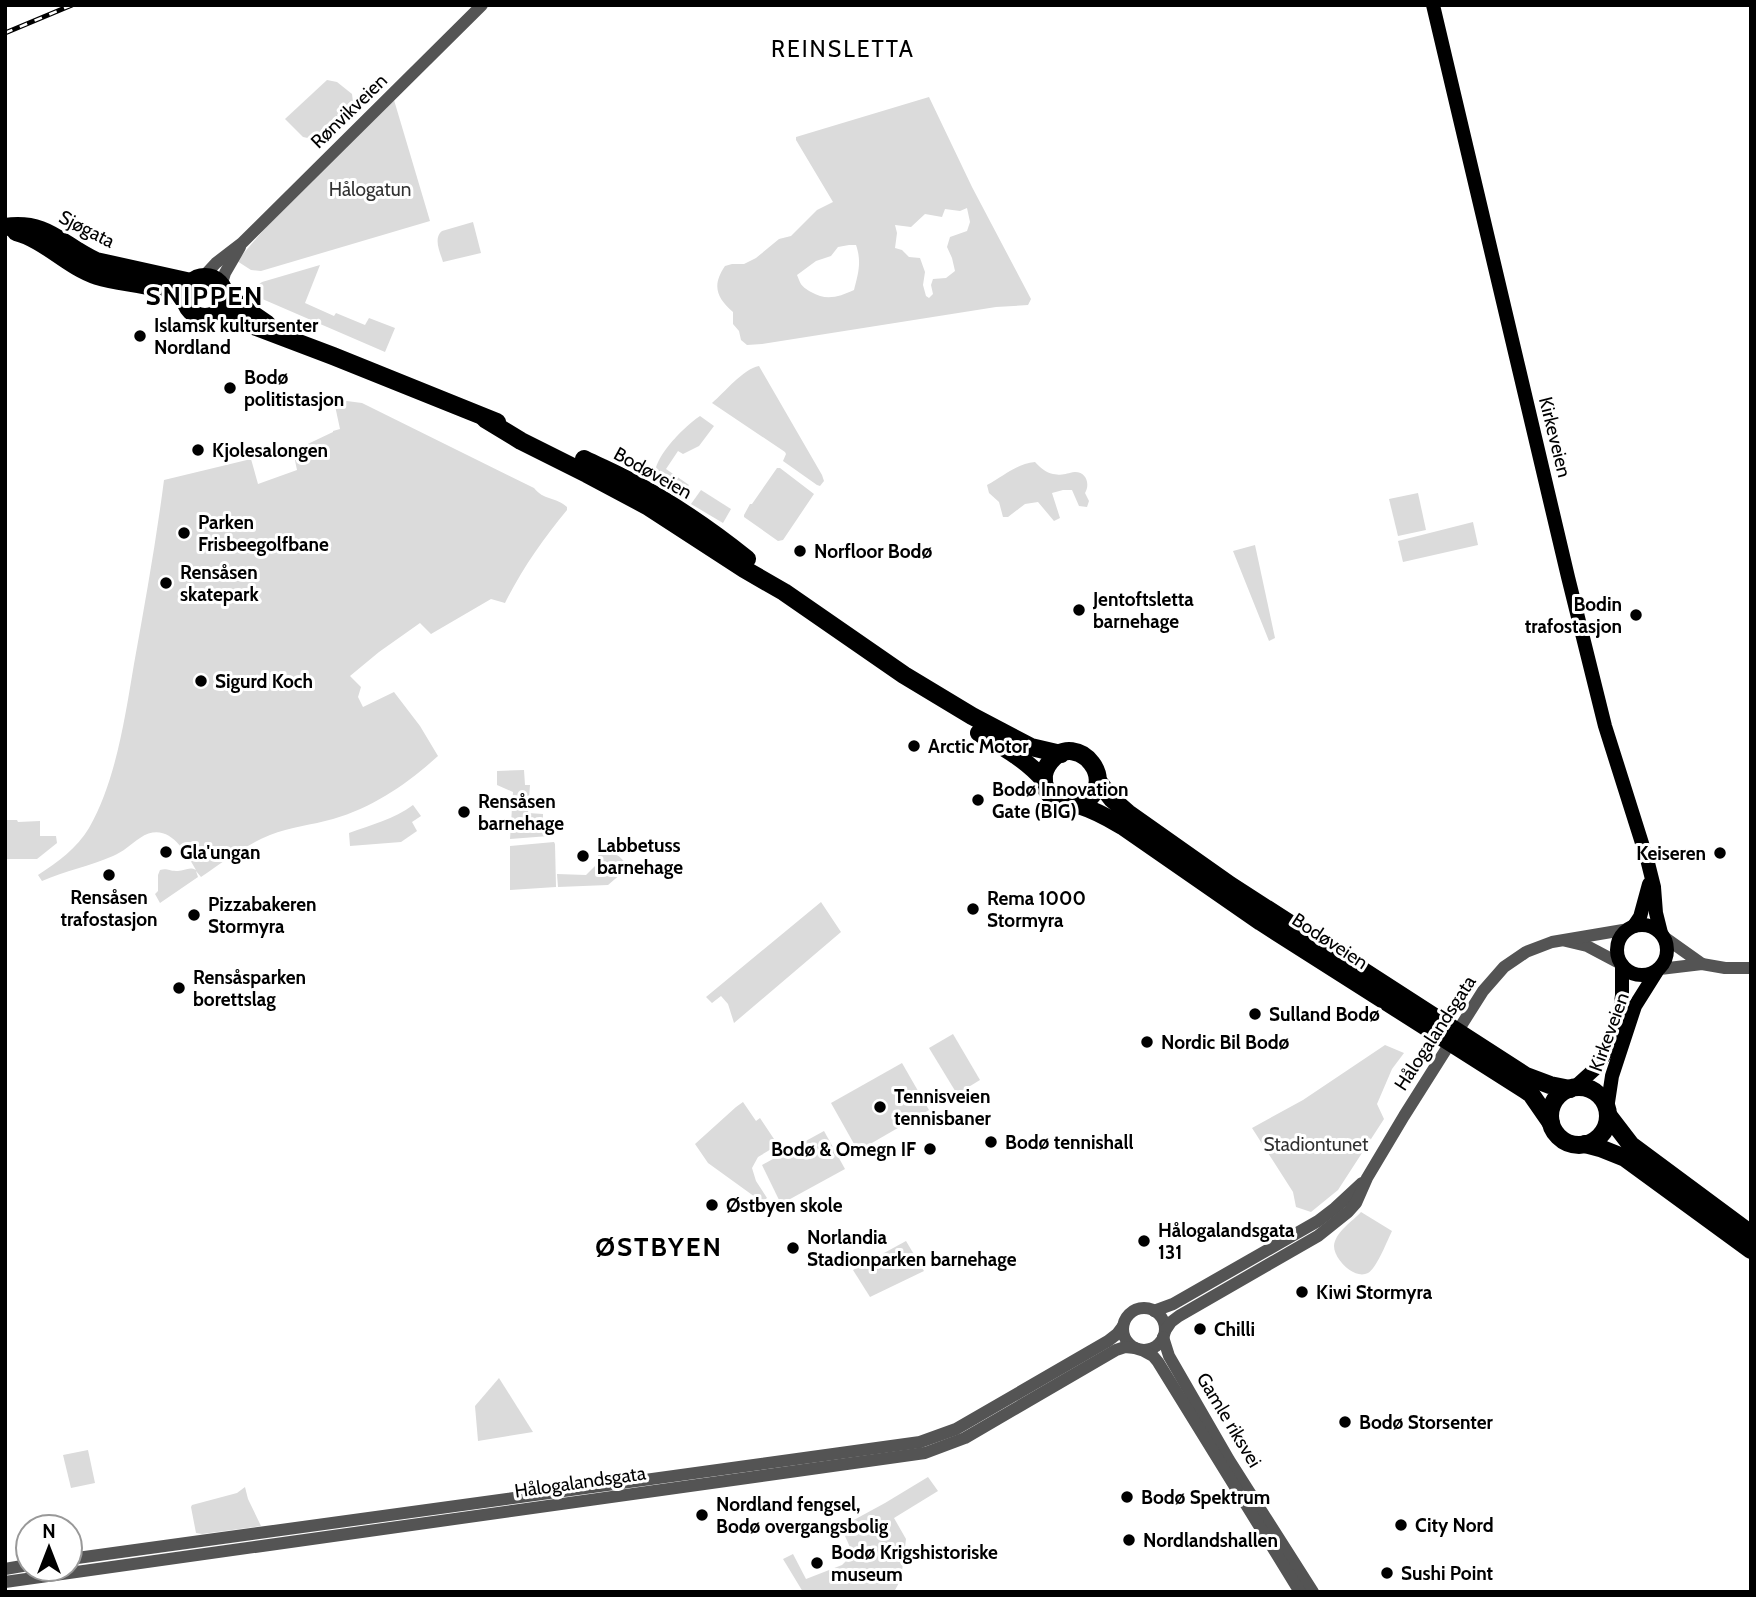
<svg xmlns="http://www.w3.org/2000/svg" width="1756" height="1597" font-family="Cabin,sans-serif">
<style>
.green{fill:#dbdbdb;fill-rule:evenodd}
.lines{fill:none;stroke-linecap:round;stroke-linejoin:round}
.minor{stroke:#545454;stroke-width:12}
.major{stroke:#000;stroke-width:14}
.highway{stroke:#000;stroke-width:18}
.rail-casing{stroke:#000;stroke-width:5}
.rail{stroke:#fff;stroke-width:2.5;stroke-dasharray:8;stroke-linecap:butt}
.poi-dot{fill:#000;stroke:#fff;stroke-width:2.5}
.labels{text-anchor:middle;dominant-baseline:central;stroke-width:6;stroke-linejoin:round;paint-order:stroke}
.street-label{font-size:19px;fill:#000;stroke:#fff}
.park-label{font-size:19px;fill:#323232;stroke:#fff}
.poi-label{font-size:19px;font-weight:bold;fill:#000;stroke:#fff;text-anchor:start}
.quarter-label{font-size:23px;letter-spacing:2px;fill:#000;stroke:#fff}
.district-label{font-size:26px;font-weight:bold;letter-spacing:2px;fill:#000;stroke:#fff}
</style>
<rect width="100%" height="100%" fill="#fff"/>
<g class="green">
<polygon points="327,80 337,82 352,94 353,102 317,140 303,137 285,119"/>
<path d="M 929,97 L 972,187 L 1031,299 L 1028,305 L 996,307 L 762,344 L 747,345 L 741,340 L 739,331 L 733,324 L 733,312 C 716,297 712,285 725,266 L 732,264 L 744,264 L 756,258 L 779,239 L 791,236 L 817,210 L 833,202 L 796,140 L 796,137 ZM 967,208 L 970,222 L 967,231 L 950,237 L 947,247 L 952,258 L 955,271 L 946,278 L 933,279 L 931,285 L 933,294 L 929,298 L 926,296 L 923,285 L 925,272 L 920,258 L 909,257 L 902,250 L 895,248 L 897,233 L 895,225 L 911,227 L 925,214 L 942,217 L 945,209 L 960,211 ZM 849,245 L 856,245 C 862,262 858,274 854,290 C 839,297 826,301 811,292 C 801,286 801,285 797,275 L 816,261 L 831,256 L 838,247 Z"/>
<polygon points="394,100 430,221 261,271 251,270 237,261 267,226"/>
<path d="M 473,222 L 481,253 L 443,262 C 440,252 433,238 442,231 Z"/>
<polygon points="320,265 305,303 334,316 336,313 365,325 369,318 395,328 385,352 260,298 258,296 258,285 262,282"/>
<path d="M 759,366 L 822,475 L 824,481 L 820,486 L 817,485 L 783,461 L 786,454 L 785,452 L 712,403 C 725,392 743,369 759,366 Z"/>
<path d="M 339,400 L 362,403 L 534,488 C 543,500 556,497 567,507 L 567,510 C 543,539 522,569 505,603 L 491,599 L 431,634 L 420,623 L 379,652 L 350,676 L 361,687 L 358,697 L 363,707 L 394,692 L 420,726 L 438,756 C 407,784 374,807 333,819 C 312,825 290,827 270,835 C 245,845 223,862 201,877 L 196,871 L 198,877 L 160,903 L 155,894 L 158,891 L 158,875 L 160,870 C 167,868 169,871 176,871 C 184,872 188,866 196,870 C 184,849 167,820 140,838 C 131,844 123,852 113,856 C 90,866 65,871 42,881 L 38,875 C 58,862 77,848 89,828 C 116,781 125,717 134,664 C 145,603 156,542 164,480 L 251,459 L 258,484 L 297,470 L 293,451 L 333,432 L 333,431 L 340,429 L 334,401 Z"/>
<path d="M 700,416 L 714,426 L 699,446 L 683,454 L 678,451 L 666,469 L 689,485 L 681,498 C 674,493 663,488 658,482 C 644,465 686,425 700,416 Z"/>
<path d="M 1035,462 C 1041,468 1045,472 1053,474 C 1065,476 1066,473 1075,472 C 1087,472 1090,485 1085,493 L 1089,501 L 1087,507 L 1079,506 L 1072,490 L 1063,490 L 1052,493 L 1060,518 L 1054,521 L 1038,502 L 1025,504 L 1008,517 L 1003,517 L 999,502 L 989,493 L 987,485 C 1004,476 1016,464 1035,462 Z"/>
<polygon points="777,468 780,468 814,494 783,540 778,541 744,517 744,515 750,504 752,504"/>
<polygon points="701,490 731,509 723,523 691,504"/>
<polygon points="1418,493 1426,530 1398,536 1389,499"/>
<polygon points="1473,522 1478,545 1403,562 1398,541"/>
<polygon points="1255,545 1275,638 1269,641 1233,551"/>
<polygon points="524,770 525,785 530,785 528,813 543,814 543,825 549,836 510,839 513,792 497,785 497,771"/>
<path d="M 413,805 L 421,816 L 412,822 L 417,831 L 401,842 L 350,846 L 349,833 C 371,825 394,819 413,805 Z"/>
<polygon points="5,820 17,820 18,822 40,821 40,836 56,836 57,843 37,859 5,859"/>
<polygon points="554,842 555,844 556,887 510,890 510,846"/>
<path d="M 598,852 C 617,853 617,853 629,867 L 608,885 L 558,887 L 557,874 L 586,875 L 598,863 Z"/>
<polygon points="821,902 841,932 734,1023 728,1004 721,996 712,1003 706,997"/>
<polygon points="953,1034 980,1080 957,1094 929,1048"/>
<polygon points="1385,1045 1404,1053 1392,1069 1377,1104 1384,1119 1338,1190 1311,1212 1296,1207 1293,1192 1252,1128 1303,1100"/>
<polygon points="902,1063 929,1110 858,1151 831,1103"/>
<polygon points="743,1102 756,1121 760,1118 778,1145 758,1157 752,1168 756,1181 767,1198 762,1202 708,1163 695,1144 736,1107"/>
<polygon points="824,1131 845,1169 781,1204 762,1165"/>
<path d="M 1361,1212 L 1392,1231 C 1387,1241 1377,1268 1368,1273 C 1354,1280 1334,1259 1334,1246 C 1335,1232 1353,1221 1361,1212 Z"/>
<polygon points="906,1241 924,1271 870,1297 853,1270"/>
<polygon points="499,1378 533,1432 478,1441 475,1406"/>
<polygon points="88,1450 95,1483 71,1488 63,1455"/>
<polygon points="928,1477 938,1491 894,1518 906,1539 901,1579 894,1592 803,1592 783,1559 793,1554 806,1579 842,1565 853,1554 841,1527 885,1503"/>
<polygon points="245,1487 248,1499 261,1526 202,1534 196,1533 191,1507 192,1505 237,1493"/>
</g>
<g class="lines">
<g class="minor">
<polyline points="203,277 216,263 242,243 482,5"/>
<polyline points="221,286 225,273 240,247"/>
<polyline points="1664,937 1702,964"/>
<polyline points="1566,941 1587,946 1621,964"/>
<polyline points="1660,969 1702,964 1725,968 1751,968"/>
<circle cx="1144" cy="1329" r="21"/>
<polyline points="1154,1311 1173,1304 1318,1221 1335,1208 1362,1183"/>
<polyline points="1165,1331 1171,1322 1179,1316 1318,1236 1348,1212 1356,1203 1367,1178 1404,1116 1483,991 1504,967 1526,952 1552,942 1629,929"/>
<polyline points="1163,1337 1169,1356 1229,1460 1313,1592"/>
<polyline points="1142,1350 1153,1356 1158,1362 1300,1592"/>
<polyline points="70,1559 920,1442 956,1429 1108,1341 1117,1334 1123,1326"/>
<polyline points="5,1569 28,1565"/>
<polyline points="5,1582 925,1453 965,1438 1116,1350 1125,1347 1135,1348"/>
</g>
<g class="major">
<polyline points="1433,5 1568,577 1605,726 1647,859 1654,887 1656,913 1661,933"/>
<circle cx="1642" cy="950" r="25"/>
<polyline points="1634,926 1640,917 1649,884"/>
<polyline points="1575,1087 1596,1068 1609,1048 1619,1020 1622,995 1622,965"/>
<polyline points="1607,1109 1612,1076 1635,1006 1657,971"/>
</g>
<g class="highway">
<path d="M 5,227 C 48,221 61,245 96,261 L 191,282"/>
<path d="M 16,232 C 46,240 67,266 97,276 C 126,285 160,282 185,301"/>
<circle cx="205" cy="297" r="20"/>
<polyline points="224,294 267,324"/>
<polyline points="216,313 243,322 333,356 497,422"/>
<polyline points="485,419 521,441 587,474 647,506 744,569 784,592 904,675 972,716 1031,747 1061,754"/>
<path d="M 584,459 C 600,467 617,474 633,483 C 673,504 712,531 747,559"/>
<path d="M 979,733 C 1003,747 1026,759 1044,780"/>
<polyline points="1098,781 1112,799 1128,813 1230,885 1526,1076 1550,1085 1570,1089"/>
<path d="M 1077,805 C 1126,786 1076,727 1050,762 C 1045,768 1043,776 1044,783 C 1046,791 1052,800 1060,803 C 1067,807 1074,804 1081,806 C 1097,811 1110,819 1124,827 L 1261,922 L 1525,1090 L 1531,1094 L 1551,1123"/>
<circle cx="1579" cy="1116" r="29"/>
<polyline points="1608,1115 1631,1145 1751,1234"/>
<polyline points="1585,1144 1600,1148 1625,1158 1751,1250"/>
</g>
<g class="rail-casing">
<polyline id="rail" points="5,33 72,5"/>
</g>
<use href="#rail" class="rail"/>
</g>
<g class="poi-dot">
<circle cx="140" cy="336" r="7"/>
<circle cx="230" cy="388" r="7"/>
<circle cx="198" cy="450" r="7"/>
<circle cx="184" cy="533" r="7"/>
<circle cx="800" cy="551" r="7"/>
<circle cx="166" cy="583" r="7"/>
<circle cx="1079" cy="610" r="7"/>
<circle cx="1636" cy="615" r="7"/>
<circle cx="201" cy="681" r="7"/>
<circle cx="914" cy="746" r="7"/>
<circle cx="978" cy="800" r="7"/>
<circle cx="464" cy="812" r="7"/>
<circle cx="166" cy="852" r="7"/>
<circle cx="1720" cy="853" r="7"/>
<circle cx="583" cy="856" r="7"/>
<circle cx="109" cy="875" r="7"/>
<circle cx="973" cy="909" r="7"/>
<circle cx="194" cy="915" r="7"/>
<circle cx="179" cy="988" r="7"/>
<circle cx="1255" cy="1014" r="7"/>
<circle cx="1147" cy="1042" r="7"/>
<circle cx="880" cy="1107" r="7"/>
<circle cx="991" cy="1142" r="7"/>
<circle cx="930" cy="1149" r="7"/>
<circle cx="712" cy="1205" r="7"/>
<circle cx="1144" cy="1241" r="7"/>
<circle cx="793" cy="1248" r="7"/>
<circle cx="1302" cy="1292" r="7"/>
<circle cx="1200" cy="1329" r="7"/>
<circle cx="1345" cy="1422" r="7"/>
<circle cx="1127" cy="1497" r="7"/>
<circle cx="702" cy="1515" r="7"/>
<circle cx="1401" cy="1525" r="7"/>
<circle cx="1129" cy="1540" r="7"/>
<circle cx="817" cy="1563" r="7"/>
<circle cx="1387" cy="1573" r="7"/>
</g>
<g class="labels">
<g class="street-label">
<text transform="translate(349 111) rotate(-44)">Rønvikveien</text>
<text transform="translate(87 229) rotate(27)">Sjøgata</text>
<text transform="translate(1555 437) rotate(76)">Kirkeveien</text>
<text transform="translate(653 473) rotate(29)">Bodøveien</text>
<text transform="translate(1330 941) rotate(33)">Bodøveien</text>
<text transform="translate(1609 1032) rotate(-70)">Kirkeveien</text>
<text transform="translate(1435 1033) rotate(-57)">Hålogalandsgata</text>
<text transform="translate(1229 1420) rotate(59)">Gamle riksvei</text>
<text transform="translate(580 1482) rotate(-8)">Hålogalandsgata</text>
</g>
<g class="park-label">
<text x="370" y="189">Hålogatun</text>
<text x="1316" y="1144">Stadiontunet</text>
</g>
<g class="poi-label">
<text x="154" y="325">Islamsk kultursenter<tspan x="154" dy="22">Nordland</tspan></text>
<text x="244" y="377">Bodø<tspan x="244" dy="22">politistasjon</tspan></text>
<text x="212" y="450">Kjolesalongen</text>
<text x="198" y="522">Parken<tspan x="198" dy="22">Frisbeegolfbane</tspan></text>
<text x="814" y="551">Norfloor Bodø</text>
<text x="180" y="572">Rensåsen<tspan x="180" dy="22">skatepark</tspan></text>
<text x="1093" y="599">Jentoftsletta<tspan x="1093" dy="22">barnehage</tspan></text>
<text x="1622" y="604" text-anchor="end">Bodin<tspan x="1622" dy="22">trafostasjon</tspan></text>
<text x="215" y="681">Sigurd Koch</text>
<text x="928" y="746">Arctic Motor</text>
<text x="992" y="789">Bodø Innovation<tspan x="992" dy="22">Gate (BIG)</tspan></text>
<text x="478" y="801">Rensåsen<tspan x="478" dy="22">barnehage</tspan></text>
<text x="597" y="845">Labbetuss<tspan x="597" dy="22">barnehage</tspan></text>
<text x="180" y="852">Gla'ungan</text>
<text x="1706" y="853" text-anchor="end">Keiseren</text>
<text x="109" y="897" text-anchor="middle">Rensåsen<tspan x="109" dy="22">trafostasjon</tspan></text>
<text x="987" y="898">Rema 1000<tspan x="987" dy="22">Stormyra</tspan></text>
<text x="208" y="904">Pizzabakeren<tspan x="208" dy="22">Stormyra</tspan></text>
<text x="193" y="977">Rensåsparken<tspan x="193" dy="22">borettslag</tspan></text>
<text x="1269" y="1014">Sulland Bodø</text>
<text x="1161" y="1042">Nordic Bil Bodø</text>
<text x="894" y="1096">Tennisveien<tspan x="894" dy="22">tennisbaner</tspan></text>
<text x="1005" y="1142">Bodø tennishall</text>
<text x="916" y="1149" text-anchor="end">Bodø &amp; Omegn IF</text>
<text x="726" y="1205">Østbyen skole</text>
<text x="1158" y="1230">Hålogalandsgata<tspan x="1158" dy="22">131</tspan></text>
<text x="807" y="1237">Norlandia<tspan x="807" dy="22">Stadionparken barnehage</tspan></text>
<text x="1316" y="1292">Kiwi Stormyra</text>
<text x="1214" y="1329">Chilli</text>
<text x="1359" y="1422">Bodø Storsenter</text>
<text x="1141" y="1497">Bodø Spektrum</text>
<text x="716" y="1504">Nordland fengsel,<tspan x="716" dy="22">Bodø overgangsbolig</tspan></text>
<text x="1415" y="1525">City Nord</text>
<text x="1143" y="1540">Nordlandshallen</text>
<text x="831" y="1552">Bodø Krigshistoriske<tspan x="831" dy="22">museum</tspan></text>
<text x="1401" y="1573">Sushi Point</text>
</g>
<g class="quarter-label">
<text x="843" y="49">REINSLETTA</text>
</g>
<g class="district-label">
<text x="205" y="296">SNIPPEN</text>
<text x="659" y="1247">ØSTBYEN</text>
</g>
</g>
<rect width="1756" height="1597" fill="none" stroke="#000000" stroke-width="14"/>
<g transform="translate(49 1548)"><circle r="33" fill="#ffffff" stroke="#999999" stroke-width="2"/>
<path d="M0-5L12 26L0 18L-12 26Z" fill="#000000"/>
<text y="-10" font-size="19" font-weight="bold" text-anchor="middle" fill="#000000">N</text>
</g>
</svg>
